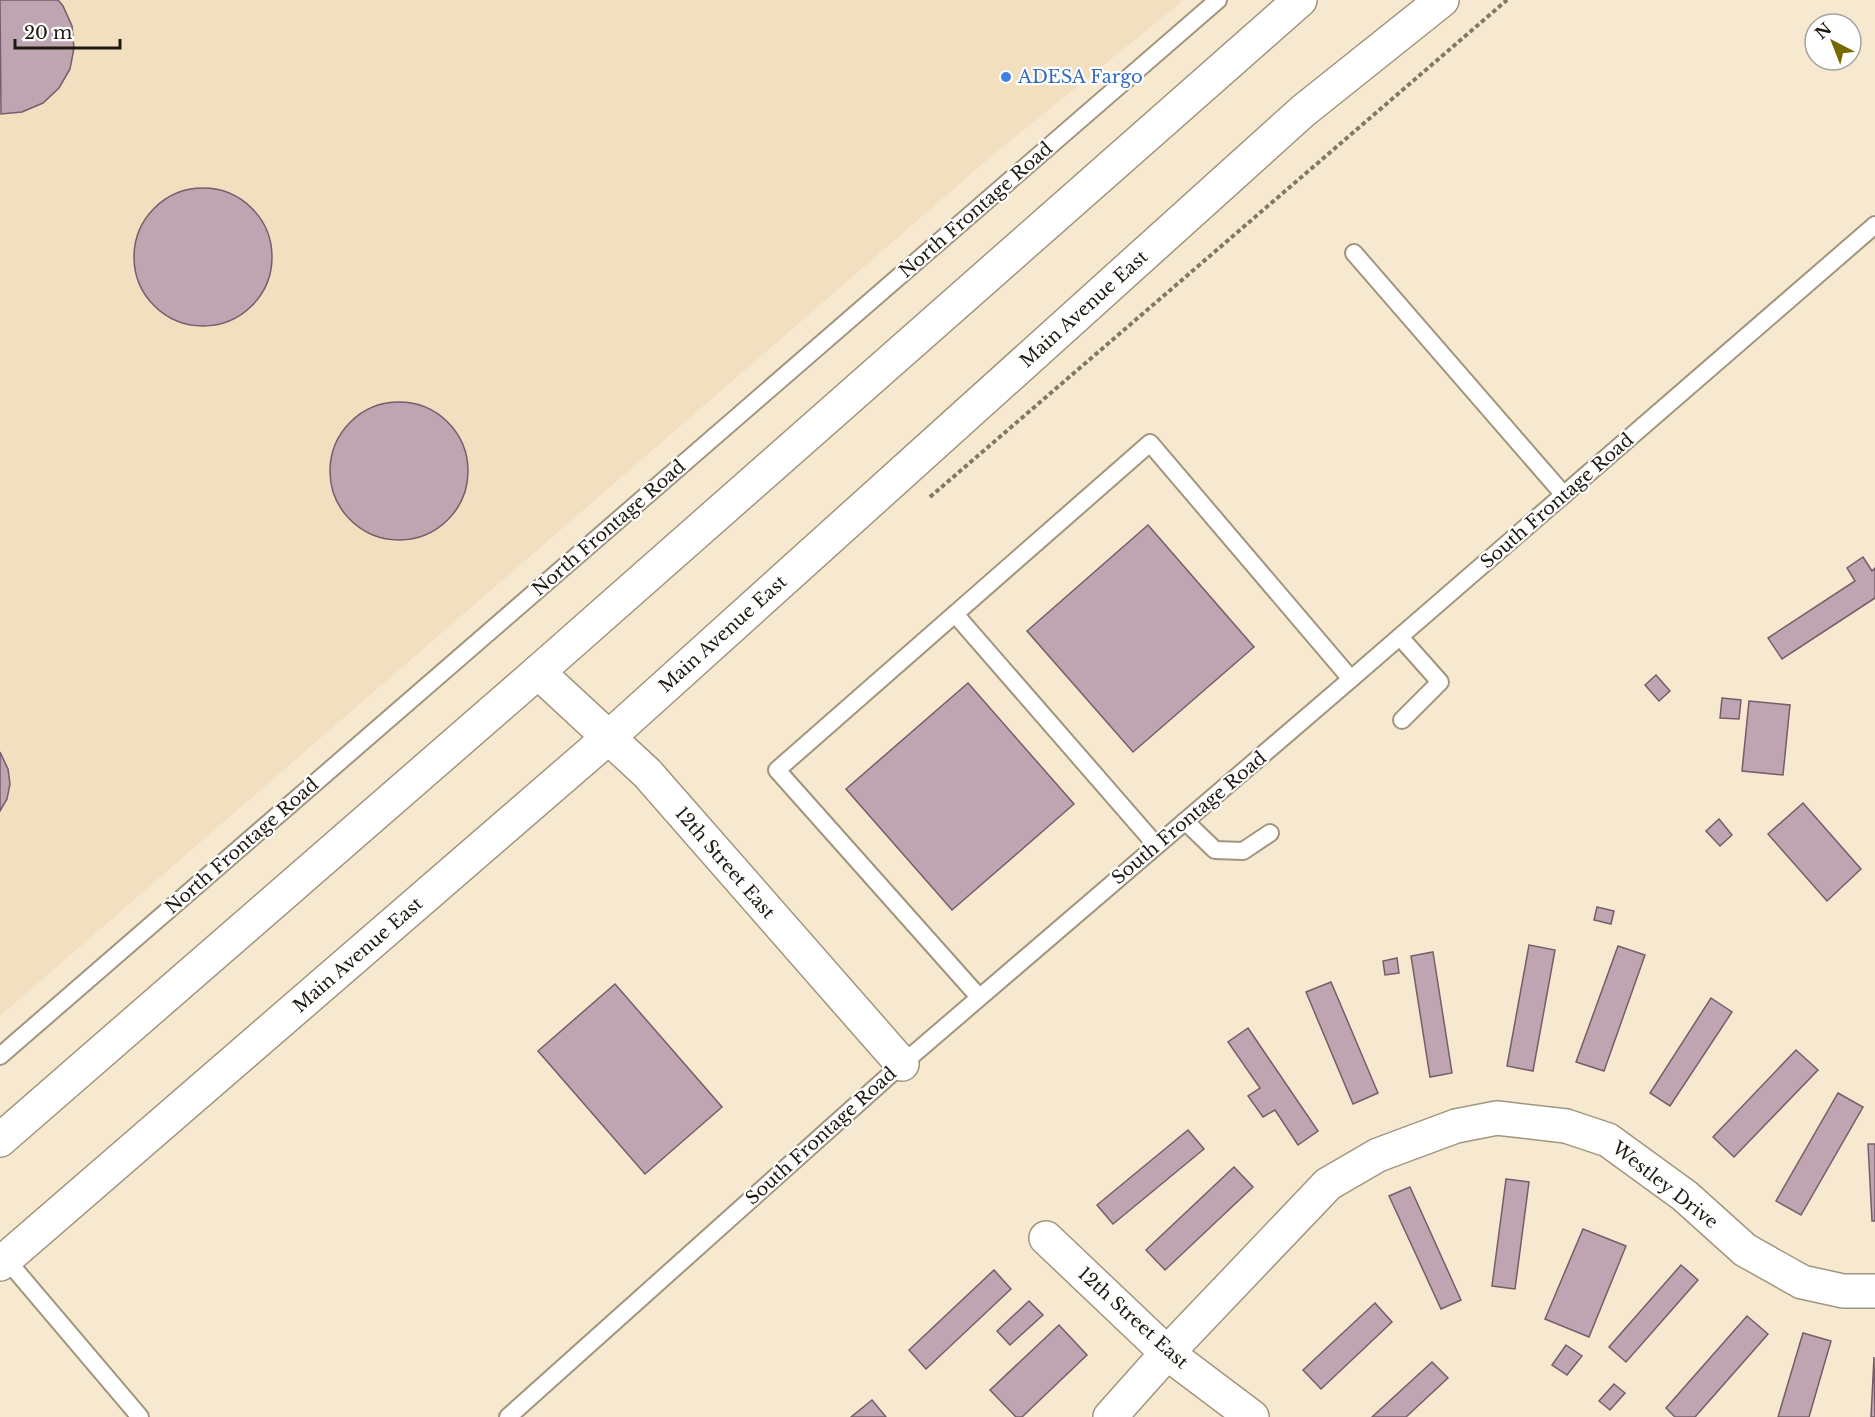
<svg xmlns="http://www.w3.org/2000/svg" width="1875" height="1417" font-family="'Libre Baskerville',serif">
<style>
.built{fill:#f2dfc0}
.building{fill:#bfa4b1;stroke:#765d69;stroke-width:1.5}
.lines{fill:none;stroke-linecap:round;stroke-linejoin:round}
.service-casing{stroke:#a2957e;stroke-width:20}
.minor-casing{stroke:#a2957e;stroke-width:36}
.primary-casing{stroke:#a2957e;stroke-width:36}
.path{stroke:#817868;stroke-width:4;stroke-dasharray:4.5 3;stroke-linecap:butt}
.service{stroke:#fff;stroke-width:16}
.minor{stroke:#fff;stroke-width:33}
.primary{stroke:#fff;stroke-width:33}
.shop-dot{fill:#3f7fe0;stroke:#fff;stroke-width:2}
.labels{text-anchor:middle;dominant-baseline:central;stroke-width:4.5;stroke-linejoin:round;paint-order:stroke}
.shop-label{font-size:18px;fill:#366cbe;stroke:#fff;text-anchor:start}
.street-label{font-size:18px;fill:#1f1a11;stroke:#fff}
</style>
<rect width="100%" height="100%" fill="#f7e9d0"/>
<polygon class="built" points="0,0 1184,0 994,154 0,1016"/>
<g class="building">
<polygon points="0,0 58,0 63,6 72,26 74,48 70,69 59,88 43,103 22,112 1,114"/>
<circle cx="203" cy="257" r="69"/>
<circle cx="399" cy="471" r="69"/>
<polygon points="1148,525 1254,647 1133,752 1027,631"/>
<polygon points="1863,557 1872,571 1875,568 1875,598 1782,659 1768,638 1855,581 1847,568"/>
<polygon points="1656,675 1670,691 1659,701 1645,685"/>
<polygon points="968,683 1074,804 952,910 846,789"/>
<polygon points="1722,698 1741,700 1739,719 1720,718"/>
<polygon points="1749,701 1790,705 1783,775 1742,771"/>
<polygon points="0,752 8,769 10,784 7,799 0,811"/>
<polygon points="1803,803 1861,869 1827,901 1768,834"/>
<polygon points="1719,819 1732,835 1720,846 1706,831"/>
<polygon points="1597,907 1614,911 1611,924 1594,920"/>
<polygon points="1529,945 1555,950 1533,1071 1507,1066"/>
<polygon points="1618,946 1645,955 1604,1071 1576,1062"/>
<polygon points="1433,952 1452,1073 1430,1077 1411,956"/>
<polygon points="1397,958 1399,973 1385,975 1383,961"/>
<polygon points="1331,982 1378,1093 1353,1104 1306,992"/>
<polygon points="615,984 722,1107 645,1174 538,1051"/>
<polygon points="1711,998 1732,1012 1670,1106 1650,1093"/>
<polygon points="1248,1028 1318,1131 1298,1145 1275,1110 1263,1117 1248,1096 1260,1088 1228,1042"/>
<polygon points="1796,1050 1818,1070 1734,1157 1713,1137"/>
<polygon points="1838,1093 1863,1107 1801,1215 1776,1201"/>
<polygon points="1188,1130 1204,1149 1113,1224 1097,1205"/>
<polygon points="1868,1144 1875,1144 1875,1221 1872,1221"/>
<polygon points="1234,1167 1253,1187 1165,1270 1146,1250"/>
<polygon points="1506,1179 1529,1182 1515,1289 1492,1286"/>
<polygon points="1410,1187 1461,1300 1441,1309 1389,1196"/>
<polygon points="1583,1229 1626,1246 1589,1337 1545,1319"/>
<polygon points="1681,1265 1698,1280 1626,1362 1609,1347"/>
<polygon points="994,1270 1011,1289 926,1369 909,1350"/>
<polygon points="1029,1301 1043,1315 1010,1345 997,1331"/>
<polygon points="1375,1303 1392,1322 1321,1389 1303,1370"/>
<polygon points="1747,1316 1768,1334 1695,1417 1675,1417 1666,1408"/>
<polygon points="1059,1325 1087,1355 1022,1417 1016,1417 990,1390"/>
<polygon points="1803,1333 1831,1341 1809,1417 1778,1417"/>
<polygon points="1566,1345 1582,1356 1567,1375 1552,1365"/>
<polygon points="1874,1357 1875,1417 1871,1417"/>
<polygon points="1432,1362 1448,1378 1406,1417 1372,1417"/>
<polygon points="1614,1384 1625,1393 1610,1410 1599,1401"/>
<polygon points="872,1400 886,1417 851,1417"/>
</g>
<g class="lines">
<g class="service-casing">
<g id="service">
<polyline points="1354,253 1564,495"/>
<polyline points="955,614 1156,845"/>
<polyline points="1400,637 1440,682 1402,720"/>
<polyline points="1185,821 1215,850 1243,851 1270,833"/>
<polyline points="979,997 777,770 1150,443 1351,679"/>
<polyline points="0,1056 1218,0"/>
<polyline points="6,1259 140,1417"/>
<polyline points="508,1417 902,1064 1351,679 1875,225"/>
</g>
</g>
<g class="minor-casing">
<g id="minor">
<polyline points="538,672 647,773 902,1064"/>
<polyline points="1046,1238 1167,1353 1252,1417"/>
<polyline points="1110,1417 1167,1353 1328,1184 1378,1155 1456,1126 1497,1118 1566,1126 1608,1140 1685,1196 1745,1250 1802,1282 1843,1291 1875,1291"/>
</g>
</g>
<g class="primary-casing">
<g id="primary">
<polyline points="0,1140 538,672 1300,0"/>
<polyline points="0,1264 608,738 1303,111 1442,0"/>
</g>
</g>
<polyline class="path" points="930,497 1507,0"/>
<use href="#service" class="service"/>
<use href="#minor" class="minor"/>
<use href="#primary" class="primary"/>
</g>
<circle class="shop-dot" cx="1006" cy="77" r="6"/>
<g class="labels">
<g class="shop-label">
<text x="1018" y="77">ADESA Fargo</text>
</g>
<g class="street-label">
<text transform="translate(976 210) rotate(-41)">North Frontage Road</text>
<text transform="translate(1084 309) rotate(-42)">Main Avenue East</text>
<text transform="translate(1557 501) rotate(-41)">South Frontage Road</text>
<text transform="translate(609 528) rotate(-41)">North Frontage Road</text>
<text transform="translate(723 634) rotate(-42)">Main Avenue East</text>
<text transform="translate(1189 818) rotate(-40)">South Frontage Road</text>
<text transform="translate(242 846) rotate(-41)">North Frontage Road</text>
<text transform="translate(725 863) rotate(49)">12th Street East</text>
<text transform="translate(358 955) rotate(-41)">Main Avenue East</text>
<text transform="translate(821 1136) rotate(-42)">South Frontage Road</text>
<text transform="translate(1665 1185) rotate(38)">Westley Drive</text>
<text transform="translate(1133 1318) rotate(42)">12th Street East</text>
</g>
</g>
<g transform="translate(1833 42) rotate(318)"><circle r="28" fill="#ffffff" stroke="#a5a3a0" stroke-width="1.5"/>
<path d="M0-4.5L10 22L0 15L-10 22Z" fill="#776900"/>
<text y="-9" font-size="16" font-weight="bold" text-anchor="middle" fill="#1f1a11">N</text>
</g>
<path d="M15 39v9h105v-9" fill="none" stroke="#1f1a11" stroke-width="3"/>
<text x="24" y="39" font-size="18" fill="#1f1a11" stroke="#ffffff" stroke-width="4.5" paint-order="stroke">20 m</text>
</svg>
